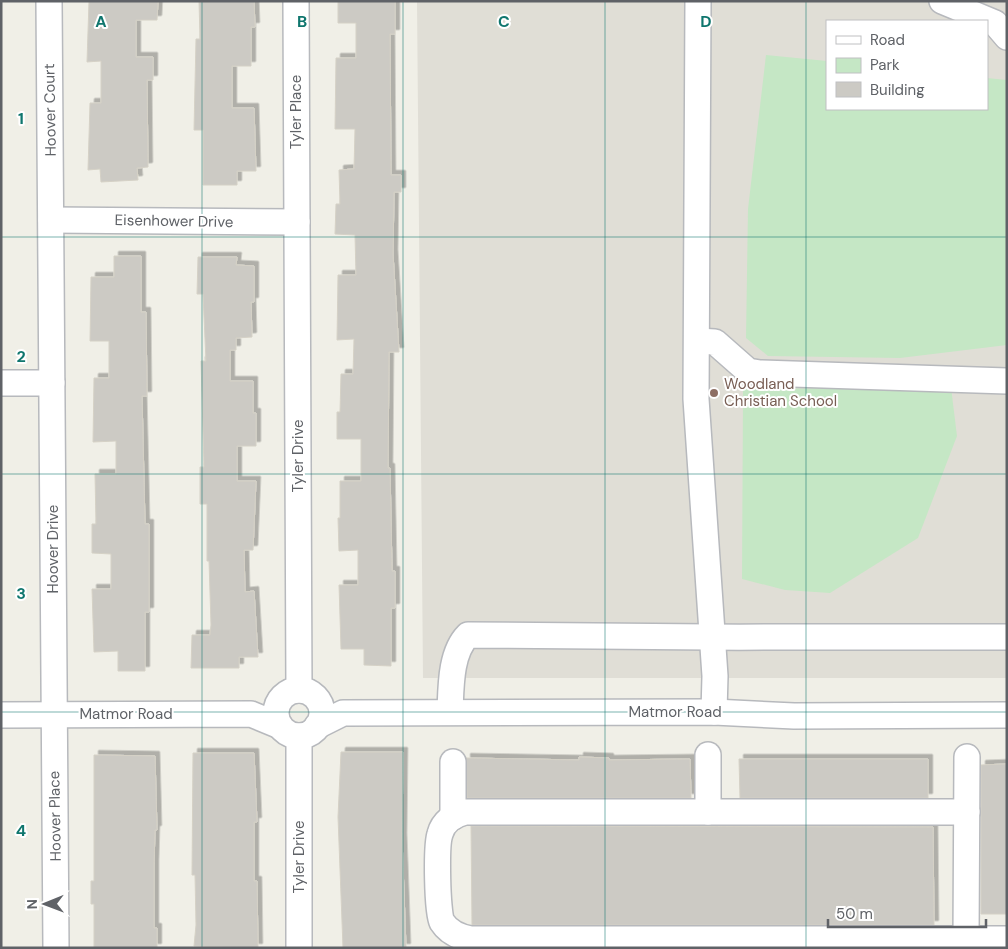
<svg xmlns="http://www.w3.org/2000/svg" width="1008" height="949" font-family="'DM Sans',sans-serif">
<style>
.education{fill:#e0ded6;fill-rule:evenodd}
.green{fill:#c5e7c5}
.building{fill:#cccac4;stroke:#d5d1c6;filter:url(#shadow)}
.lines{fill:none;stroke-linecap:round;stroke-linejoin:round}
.minor-casing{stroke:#b7b9bd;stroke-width:28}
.minor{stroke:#fff;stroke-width:25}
.grid{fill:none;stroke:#0f766e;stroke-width:1;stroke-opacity:0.55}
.education-dot{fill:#8d6e63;stroke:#fff;stroke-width:2}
.labels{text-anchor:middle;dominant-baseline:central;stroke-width:4;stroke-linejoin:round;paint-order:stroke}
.street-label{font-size:15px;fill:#5f6267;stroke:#fff}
.education-label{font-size:15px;fill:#785e54;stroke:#fff;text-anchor:start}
.grid-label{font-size:16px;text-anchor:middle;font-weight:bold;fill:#0f766e;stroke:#fff;stroke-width:4;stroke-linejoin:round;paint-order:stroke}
</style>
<defs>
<filter id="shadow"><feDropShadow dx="4.5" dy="-4.5" stdDeviation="0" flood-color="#0004"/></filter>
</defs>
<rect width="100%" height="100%" fill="#f0efe7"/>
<path class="education" d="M 417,1 L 1007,1 L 1007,678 L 423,678 ZM 827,21 L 987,21 L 987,109 L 827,109 Z"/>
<g class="green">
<polygon points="766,55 827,61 827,109 987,109 987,78 1007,80 1007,345 900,358 768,356 746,338 748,209"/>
<polygon points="951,387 957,436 918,538 830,593 785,590 742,579 743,389"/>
</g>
<g class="building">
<polygon points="89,1 158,1 157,20 136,20 136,57 153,57 153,80 147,80 148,167 137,168 138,180 101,182 100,169 88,170 90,103 101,103 101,61 87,62"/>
<polygon points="199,1 254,1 255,27 251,27 251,66 232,66 232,108 254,108 256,171 237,171 237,185 203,185 203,130 194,130 196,39 200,39"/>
<polygon points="338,1 395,1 395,34 390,34 391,175 401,175 401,192 394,192 393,254 399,352 389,352 388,468 390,468 392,571 395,571 395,608 391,608 391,666 364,665 364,649 341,649 339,585 358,585 358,550 339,551 338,518 340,518 340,481 361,481 361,439 337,439 337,412 340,412 341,374 353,374 354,339 337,340 338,275 356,275 355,235 335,234 336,204 340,204 339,170 354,169 355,129 335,129 336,58 356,58 356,23 338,23"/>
<polygon points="114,256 141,256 141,312 146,312 147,396 142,396 145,524 149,524 149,612 145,612 145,671 118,671 118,651 94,652 92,589 111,589 111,554 92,553 92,524 96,524 95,474 116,474 116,441 93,442 94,378 109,378 109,341 90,341 91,277 114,277"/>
<polygon points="198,257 237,257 236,265 254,266 254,302 251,302 252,337 236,338 236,350 230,350 230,381 253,381 253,413 256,413 256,446 237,446 237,481 256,481 253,550 244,550 245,592 254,591 258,657 239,657 239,668 191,668 192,635 210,635 211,625 209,561 207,561 207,504 200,504 200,467 204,467 201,361 206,361 203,294 197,294"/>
<polygon points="341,752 403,752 402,838 406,948 343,948 338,817"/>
<polygon points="193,753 254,753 257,822 254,822 254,881 257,881 258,948 194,946 196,925 195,875 192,875"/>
<polygon points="94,755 155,756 157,830 155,830 154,864 154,928 157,928 157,948 94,948 94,904 91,904 91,881 94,881"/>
<polygon points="579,757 609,758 609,760 690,759 691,798 467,798 466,758 579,760"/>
<polygon points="739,759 928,759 928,798 740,798"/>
<polygon points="1007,764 1007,914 981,914 981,765"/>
<polygon points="471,826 933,827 934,925 472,925"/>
</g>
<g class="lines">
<g class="minor-casing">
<g id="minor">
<polyline points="49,1 56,948"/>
<polyline points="296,1 299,690"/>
<polyline points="698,1 696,399 715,676 714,712"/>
<polyline points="942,1 995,23 1007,37"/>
<polyline points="51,220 297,222"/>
<polyline points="697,341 715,342 748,371 760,373 1007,381"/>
<polyline points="1,383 52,383"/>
<circle cx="299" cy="713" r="23"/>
<path d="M 450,712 C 451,688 450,653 468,635 C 648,637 827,638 1007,637"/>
<polyline points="1,715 251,714 280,726"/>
<polyline points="317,726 343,713 714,712 794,716 1007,715"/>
<polyline points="299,736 299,948"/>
<polyline points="708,812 708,755"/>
<path d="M 967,812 L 465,812 C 453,815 443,822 440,834 C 436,845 437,912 442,922 C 449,933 459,937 471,939 L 1007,939"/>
<polyline points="453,817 453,762"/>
<polyline points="966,940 967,757"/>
</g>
</g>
<use href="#minor" class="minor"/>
</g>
<path class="grid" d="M 202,1 L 202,948M 403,1 L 403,948M 605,1 L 605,948M 806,1 L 806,948M 1,237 L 1007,237M 1,474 L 1007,474M 1,712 L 1007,712"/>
<circle class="education-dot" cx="714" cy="393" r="5"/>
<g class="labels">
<g class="street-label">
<text transform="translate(50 110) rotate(-91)">Hoover Court</text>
<text transform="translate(296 112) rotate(-90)">Tyler Place</text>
<text transform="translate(174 221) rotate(1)">Eisenhower Drive</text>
<text transform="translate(298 456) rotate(-90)">Tyler Drive</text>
<text transform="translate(53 549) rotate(-90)">Hoover Drive</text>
<text x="675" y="712">Matmor Road</text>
<text x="126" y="714">Matmor Road</text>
<text transform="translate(55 816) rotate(-91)">Hoover Place</text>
<text transform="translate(299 857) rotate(-90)">Tyler Drive</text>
</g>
<g class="education-label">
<text x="724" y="384">Woodland<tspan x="724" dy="17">Christian School</tspan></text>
</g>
</g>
<g class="grid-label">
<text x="101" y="27">A</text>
<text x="302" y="27">B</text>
<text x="504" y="27">C</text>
<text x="706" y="27">D</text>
<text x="21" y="124">1</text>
<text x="21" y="362">2</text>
<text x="21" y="599">3</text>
<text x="21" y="836">4</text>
</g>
<rect width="1008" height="949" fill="none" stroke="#5f6267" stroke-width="5"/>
<rect x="826" y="20" width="162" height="90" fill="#ffffff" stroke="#bfc0c2"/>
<rect x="836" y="36" width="25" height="8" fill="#ffffff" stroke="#bfc0c2"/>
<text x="870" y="45" font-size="15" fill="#5f6267">Road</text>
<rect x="836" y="58" width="25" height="15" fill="#c5e7c5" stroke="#bfc0c2"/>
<text x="870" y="70" font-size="15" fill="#5f6267">Park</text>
<rect x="836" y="82" width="25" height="15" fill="#cccac4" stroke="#bfc0c2"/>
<text x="870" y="95" font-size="15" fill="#5f6267">Building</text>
<g transform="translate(45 904) rotate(269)" stroke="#ffffff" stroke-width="4" paint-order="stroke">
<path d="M0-4L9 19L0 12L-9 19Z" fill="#5f6267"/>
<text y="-8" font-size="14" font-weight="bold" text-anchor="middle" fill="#5f6267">N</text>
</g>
<path d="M828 919v8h158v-8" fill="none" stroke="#5f6267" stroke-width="2.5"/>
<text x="836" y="919" font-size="15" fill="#5f6267" stroke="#ffffff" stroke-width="4" paint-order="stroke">50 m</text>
</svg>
